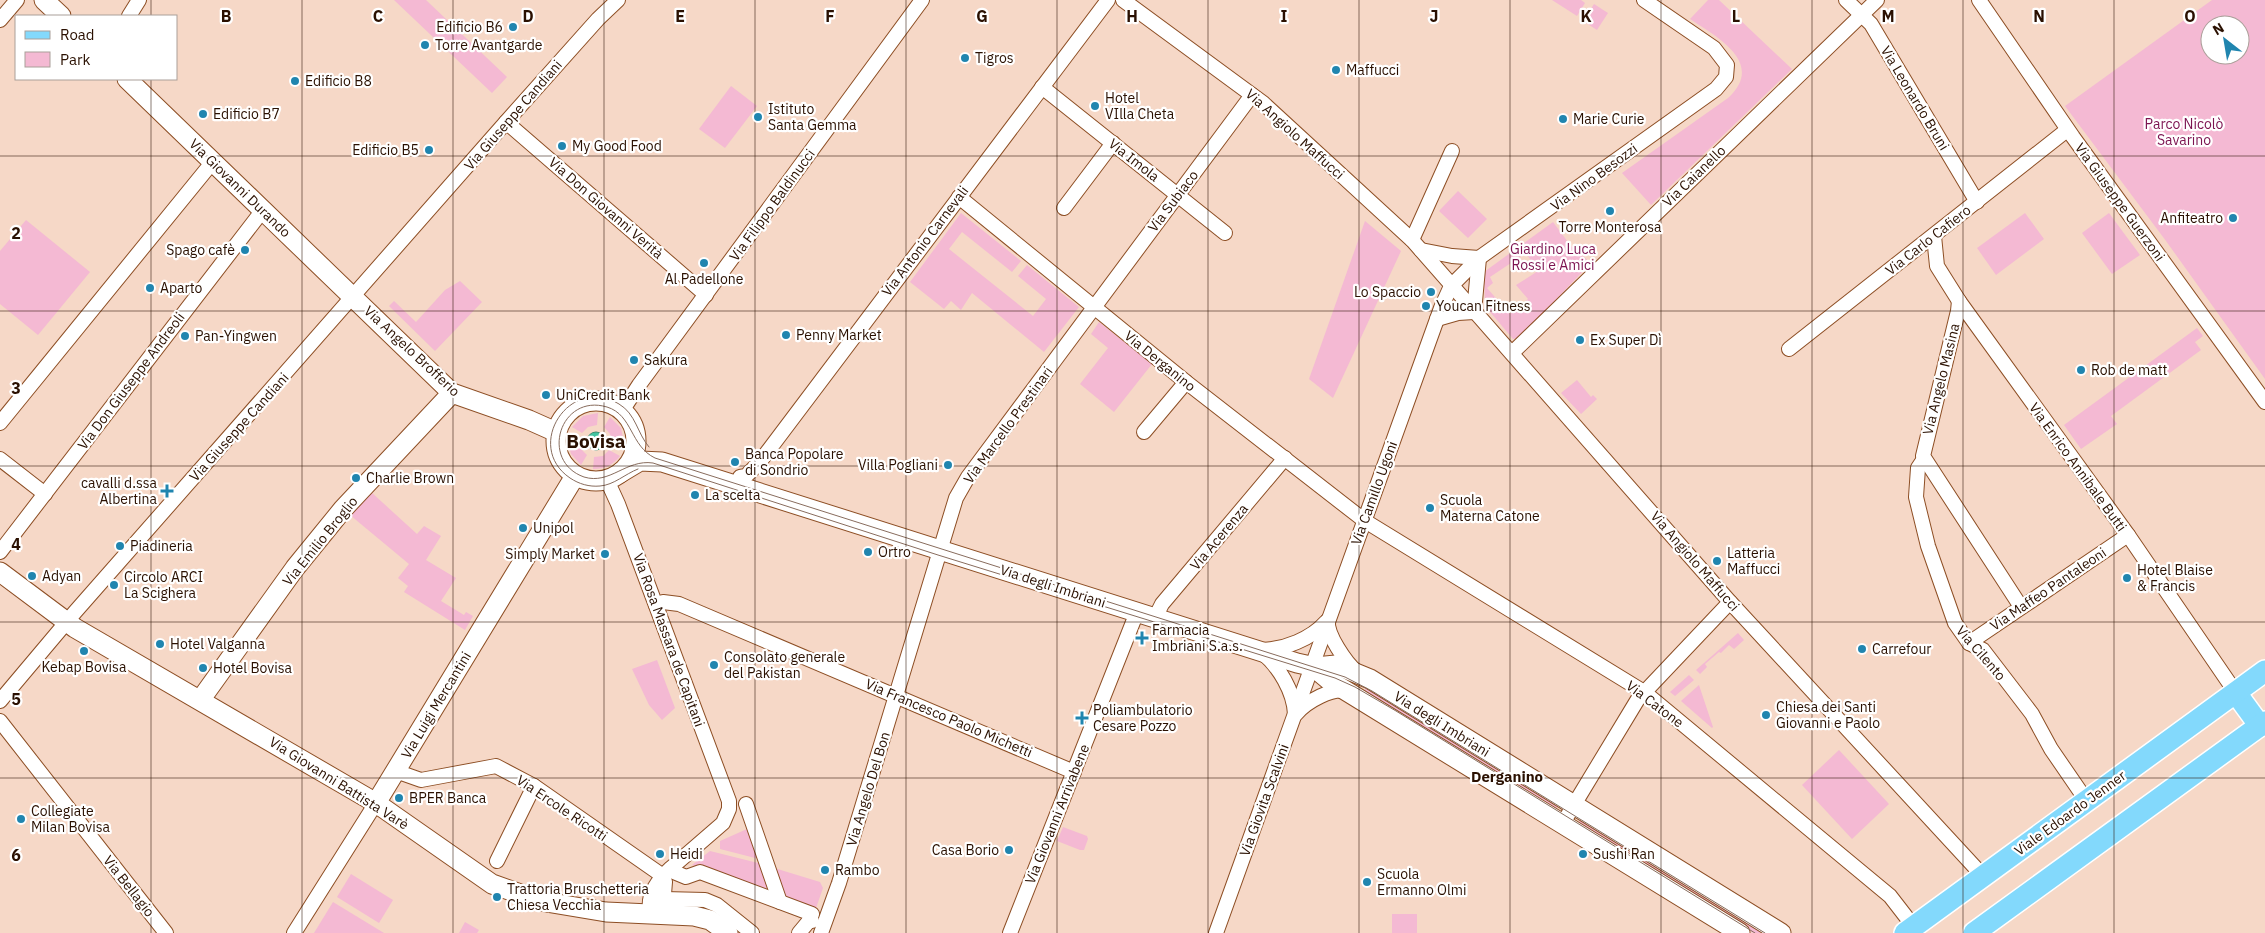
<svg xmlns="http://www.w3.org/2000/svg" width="2265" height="933" font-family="'IBM Plex Sans',sans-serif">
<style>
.green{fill:#f4b9d3;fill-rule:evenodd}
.water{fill:#41c3a0;stroke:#3a8d70}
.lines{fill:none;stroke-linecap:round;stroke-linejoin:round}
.street-casing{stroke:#8d4e24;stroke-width:16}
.secondary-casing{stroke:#8d4e24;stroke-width:21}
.primary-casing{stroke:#fff;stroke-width:24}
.street{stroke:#fff;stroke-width:14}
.secondary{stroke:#fff;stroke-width:19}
.primary{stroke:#83d9fc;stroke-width:21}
.tram{stroke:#886c5d;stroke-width:1}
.grid{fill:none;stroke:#2a1001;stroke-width:1;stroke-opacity:0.55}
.poi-dot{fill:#2085af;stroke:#fff;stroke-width:2}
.labels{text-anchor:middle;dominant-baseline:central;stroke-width:4.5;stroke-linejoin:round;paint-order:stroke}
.poi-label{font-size:14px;fill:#2a1001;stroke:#fff;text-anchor:start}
.street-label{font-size:14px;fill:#2a1001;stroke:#fff}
.park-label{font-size:14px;fill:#7c1350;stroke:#fff}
.neighbourhood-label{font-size:15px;font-weight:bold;fill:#2a1001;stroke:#fff}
.district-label{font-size:19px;font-weight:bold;fill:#2a1001;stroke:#fff}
.grid-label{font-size:16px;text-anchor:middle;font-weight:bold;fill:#2a1001;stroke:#fff;stroke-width:4.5;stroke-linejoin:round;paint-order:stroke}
</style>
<rect width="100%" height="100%" fill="#f6d8c7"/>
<g class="green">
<polygon points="394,0 426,0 507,77 492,93"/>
<polygon points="1552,0 1581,0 1585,3 1577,16"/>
<path d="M 1708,0 L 1719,0 L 1792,69 L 1651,205 L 1622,173 L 1728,98 C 1766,63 1717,37 1690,19 Z"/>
<path d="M 2212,0 L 2265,0 L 2265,379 L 2166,241 L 2065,106 ZM 2210,25 L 2240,25 L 2240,55 L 2210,55 Z"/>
<polygon points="1594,4 1608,13 1597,30 1583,21"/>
<polygon points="731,86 757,106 725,148 699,129"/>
<polygon points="1458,191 1487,219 1468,238 1439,211"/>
<polygon points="961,213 1021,261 1012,272 962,232 949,249 1033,316 1046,299 1018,276 1027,265 1079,307 1044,352 972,293 961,310 951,301 944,309 910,282"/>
<polygon points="2025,213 2044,239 1996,275 1977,248"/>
<polygon points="2109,213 2140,255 2112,274 2082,233"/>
<polygon points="26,220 90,272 38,335 0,304 0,251"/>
<polygon points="1365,221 1401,251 1333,398 1309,379"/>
<path d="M 1553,222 L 1571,246 L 1591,263 L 1519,338 L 1513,339 L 1485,306 L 1484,272 ZM 1526,253 L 1538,271 L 1516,285 L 1528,299 L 1510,314 L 1487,288 L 1493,283 L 1490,277 Z"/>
<polygon points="460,281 482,302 435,351 389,306 394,301 416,322 445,290"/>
<polygon points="1099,322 1152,364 1114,412 1080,384 1108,348 1091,334"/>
<polygon points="2197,328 2203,336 2195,342 2201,350 2111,416 2117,424 2081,449 2064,425"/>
<polygon points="1577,380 1591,397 1593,395 1597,399 1581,414 1561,393"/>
<polygon points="598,413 597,425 588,427 582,433 572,427 583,416"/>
<polygon points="610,417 621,428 624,443 612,442 610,434 604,427"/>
<polygon points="567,439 580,440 581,449 587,455 581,465 571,454"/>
<path d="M 609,450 L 620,456 C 613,465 605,469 593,469 L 594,457 L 603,456 Z"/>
<polygon points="371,492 417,534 424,526 441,536 426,560 456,578 441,601 464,615 466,612 473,616 465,630 404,592 408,586 398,578 409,564 350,515"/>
<polygon points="1738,633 1744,640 1734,649 1729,645 1721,653 1719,652 1705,664 1707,667 1700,674 1696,670"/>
<polygon points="657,660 675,708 662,720 649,705 632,669"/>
<polygon points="1689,675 1694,680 1675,696 1670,692"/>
<polygon points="1368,685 1560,803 1554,812 1362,694"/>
<polygon points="1699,685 1713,727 1712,728 1681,701"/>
<polygon points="1839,750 1889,804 1852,839 1802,785"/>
<polygon points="1582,817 1773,933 1753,933 1750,931 1748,933 1577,825"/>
<polygon points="1063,827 1087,836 1088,839 1084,850 1080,850 1057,841"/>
<polygon points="747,829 759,859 720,849 720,841"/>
<polygon points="710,851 766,865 778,899 692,865"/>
<polygon points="771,867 820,882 823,888 815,911 783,899"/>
<polygon points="351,874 393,900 379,923 337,897"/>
<polygon points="333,902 384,933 314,933"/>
<rect x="1392" y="914" width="25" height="19"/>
<polygon points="465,922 479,930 477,933 459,933"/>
</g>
<circle class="water" cx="596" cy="441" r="9"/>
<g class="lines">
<g class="street-casing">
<g id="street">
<polyline points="1123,0 1263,103 1412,240 1730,602 1983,876"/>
<polyline points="1846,0 1871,24 1977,202"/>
<polyline points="1979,0 2073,137 2265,402"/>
<polyline points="129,16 139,0"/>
<polyline points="0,20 17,0"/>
<polyline points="1042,87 1225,233"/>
<polyline points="506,122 706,295"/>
<polyline points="959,197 1186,382 1365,521 1644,692 1890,896 1914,927"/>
<polyline points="1064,208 1113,143"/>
<polyline points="1934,236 1937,266 1959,301 2128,535 2236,693"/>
<polyline points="1412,240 1452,151"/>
<polyline points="1421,250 1452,256 1479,258"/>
<polyline points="1959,301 1958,311 1923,456 2021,607"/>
<polyline points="1474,312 1479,258"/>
<polyline points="1437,319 1458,313 1474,312"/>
<polyline points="1789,349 2067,130"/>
<polyline points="1512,353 1877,0"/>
<polyline points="622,411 639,385 922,0"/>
<polyline points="0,423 211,164"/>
<polyline points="1144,432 1186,382"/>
<polyline points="0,459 45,494"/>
<polyline points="1924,459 1918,468 1916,497 1928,546 1955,623 1969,643 1983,650 2032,714 2051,749 2086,800"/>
<polyline points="740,477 746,476 759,463 1108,0"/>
<path d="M 607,480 L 618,504 L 729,801 L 729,809 L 723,823 L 671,868 C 658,880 644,897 652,916 L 663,906 L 665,882 L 663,876"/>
<polyline points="0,552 263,210"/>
<polyline points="656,605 663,602 679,604 1074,772"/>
<polyline points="1155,618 1162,604 1285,458"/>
<path d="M 1328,620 C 1326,634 1346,663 1357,672"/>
<polyline points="1969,643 2128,535"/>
<path d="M 1263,650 C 1285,649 1311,639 1326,622"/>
<path d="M 1262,653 C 1279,666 1294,692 1295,714"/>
<polyline points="0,701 75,612 506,122 598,19 618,0"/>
<path d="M 1296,714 C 1306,702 1333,686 1349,692"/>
<polyline points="0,721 166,933"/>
<polyline points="397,769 404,774 421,780 496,766 534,786 663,876"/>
<polyline points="746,804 780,902"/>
<polyline points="1563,823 1638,699 1730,602"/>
<polyline points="497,861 534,786"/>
<polyline points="674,872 686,877 700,872 812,914 809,921 812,921"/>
<polyline points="664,899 705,900 717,905 752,933"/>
<polyline points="294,933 376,803"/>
<polyline points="799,933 809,921"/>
<polyline points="821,933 839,883 956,498 968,477 1252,95"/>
<polyline points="1010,933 1137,612"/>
<polyline points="1216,933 1441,308 1451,286 1479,258 1716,89 1726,77 1727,65 1714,48 1644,0"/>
</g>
</g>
<g class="secondary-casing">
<g id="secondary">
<polyline points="44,0 61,16"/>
<polyline points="127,79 452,393 529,420 556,432"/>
<circle cx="596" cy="441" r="40"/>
<polyline points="620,473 640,461 662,462 1297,663 1315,667 1336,665 1370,679 1781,933"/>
<polyline points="0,572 75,628 376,803 492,884 540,901 606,912 694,916 710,920 728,933"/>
<polyline points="1312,666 1330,681 1740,933"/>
<polyline points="201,699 295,568 343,509 452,393"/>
<polyline points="376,803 575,476"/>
</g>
</g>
<g class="primary-casing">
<g id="primary">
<polyline points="2236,693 2260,726"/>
<polyline points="1905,933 2265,671"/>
<polyline points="1974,933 2265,722"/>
</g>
</g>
<use href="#street" class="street"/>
<use href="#secondary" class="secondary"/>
<use href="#primary" class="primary"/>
<g class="tram">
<path d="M 638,469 C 625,474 614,485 600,486 C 589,487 579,484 570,478 C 523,446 570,374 619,404 C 636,414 637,433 649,447"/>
<path d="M 1755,933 L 1396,711 L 1355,687 L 1335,678 L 938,555 L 653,463 C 626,459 610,485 584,477 C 539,461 560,393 607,407 C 633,415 630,446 655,458 L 1345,677 L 1372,691 L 1765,933"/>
</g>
</g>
<path class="grid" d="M 151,0 L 151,16M 302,0 L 302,933M 453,0 L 453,933M 604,0 L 604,933M 755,0 L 755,933M 906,0 L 906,933M 1057,0 L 1057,933M 1208,0 L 1208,933M 1359,0 L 1359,933M 1510,0 L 1510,933M 1661,0 L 1661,933M 1812,0 L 1812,933M 1963,0 L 1963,933M 2114,0 L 2114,933M 151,79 L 151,933M 0,156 L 2265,156M 0,311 L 2265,311M 0,466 L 2265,466M 0,622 L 2265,622M 0,778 L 2265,778"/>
<g class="poi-dot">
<circle cx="513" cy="27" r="5"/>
<circle cx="425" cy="45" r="5"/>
<circle cx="965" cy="58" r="5"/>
<circle cx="1336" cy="70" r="5"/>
<circle cx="295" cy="81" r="5"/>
<circle cx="1095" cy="106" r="5"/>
<circle cx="203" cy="114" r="5"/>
<circle cx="758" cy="117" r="5"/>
<circle cx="1563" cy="119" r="5"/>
<circle cx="562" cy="146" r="5"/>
<circle cx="429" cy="150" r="5"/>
<circle cx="1610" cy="211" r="5"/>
<circle cx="2233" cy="218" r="5"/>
<circle cx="245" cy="250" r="5"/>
<circle cx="704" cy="263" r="5"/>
<circle cx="150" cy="288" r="5"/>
<circle cx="1431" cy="292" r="5"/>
<circle cx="1426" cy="306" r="5"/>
<circle cx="786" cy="335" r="5"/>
<circle cx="185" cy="336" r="5"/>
<circle cx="1580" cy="340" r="5"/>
<circle cx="634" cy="360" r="5"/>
<circle cx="2081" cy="370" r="5"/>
<circle cx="546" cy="395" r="5"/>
<circle cx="735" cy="462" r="5"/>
<circle cx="948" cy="465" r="5"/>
<circle cx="356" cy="478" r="5"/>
<path d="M164.5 483.5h5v5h5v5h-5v5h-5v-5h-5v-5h5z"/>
<circle cx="695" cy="495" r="5"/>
<circle cx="1430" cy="508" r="5"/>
<circle cx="523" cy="528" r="5"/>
<circle cx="120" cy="546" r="5"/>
<circle cx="868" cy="552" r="5"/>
<circle cx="605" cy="554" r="5"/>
<circle cx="1717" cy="561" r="5"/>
<circle cx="32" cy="576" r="5"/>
<circle cx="2127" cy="578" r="5"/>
<circle cx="114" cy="585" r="5"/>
<path d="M1139.5 630.5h5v5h5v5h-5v5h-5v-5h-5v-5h5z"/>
<circle cx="160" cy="644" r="5"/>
<circle cx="1862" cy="649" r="5"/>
<circle cx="84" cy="651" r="5"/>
<circle cx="714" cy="665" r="5"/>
<circle cx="203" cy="668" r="5"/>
<circle cx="1766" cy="715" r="5"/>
<path d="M1079.5 710.5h5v5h5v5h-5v5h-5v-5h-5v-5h5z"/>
<circle cx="399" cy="798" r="5"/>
<circle cx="21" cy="819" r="5"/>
<circle cx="1009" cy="850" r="5"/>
<circle cx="660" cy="854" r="5"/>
<circle cx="1583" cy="854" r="5"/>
<circle cx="825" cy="870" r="5"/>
<circle cx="1367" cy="882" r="5"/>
<circle cx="497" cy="897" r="5"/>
</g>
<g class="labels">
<g class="poi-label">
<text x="503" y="27" text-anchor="end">Edificio B6</text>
<text x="435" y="45">Torre Avantgarde</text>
<text x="975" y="58">Tigros</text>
<text x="1346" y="70">Maffucci</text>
<text x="305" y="81">Edificio B8</text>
<text x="1105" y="98">Hotel<tspan x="1105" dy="16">VIlla Cheta</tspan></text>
<text x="768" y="109">Istituto<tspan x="768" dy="16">Santa Gemma</tspan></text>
<text x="213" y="114">Edificio B7</text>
<text x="1573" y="119">Marie Curie</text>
<text x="572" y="146">My Good Food</text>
<text x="419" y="150" text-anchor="end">Edificio B5</text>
<text x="2223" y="218" text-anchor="end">Anfiteatro</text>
<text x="1610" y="227" text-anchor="middle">Torre Monterosa</text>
<text x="235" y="250" text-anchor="end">Spago cafè</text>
<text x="704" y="279" text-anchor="middle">Al Padellone</text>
<text x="160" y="288">Aparto</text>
<text x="1421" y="292" text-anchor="end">Lo Spaccio</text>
<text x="1436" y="306">Youcan Fitness</text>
<text x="796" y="335">Penny Market</text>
<text x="195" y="336">Pan-Yingwen</text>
<text x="1590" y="340">Ex Super Dì</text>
<text x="644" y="360">Sakura</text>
<text x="2091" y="370">Rob de matt</text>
<text x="556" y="395">UniCredit Bank</text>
<text x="745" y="454">Banca Popolare<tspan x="745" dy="16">di Sondrio</tspan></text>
<text x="938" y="465" text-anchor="end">Villa Pogliani</text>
<text x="366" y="478">Charlie Brown</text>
<text x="157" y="483" text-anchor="end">cavalli d.ssa<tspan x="157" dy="16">Albertina</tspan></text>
<text x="705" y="495">La scelta</text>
<text x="1440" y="500">Scuola<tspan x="1440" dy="16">Materna Catone</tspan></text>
<text x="533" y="528">Unipol</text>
<text x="130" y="546">Piadineria</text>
<text x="878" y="552">Ortro</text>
<text x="1727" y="553">Latteria<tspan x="1727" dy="16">Maffucci</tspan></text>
<text x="595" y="554" text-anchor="end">Simply Market</text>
<text x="2137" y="570">Hotel Blaise<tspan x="2137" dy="16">&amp; Francis</tspan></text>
<text x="42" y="576">Adyan</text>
<text x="124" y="577">Circolo ARCI<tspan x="124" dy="16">La Scighera</tspan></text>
<text x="1152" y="630">Farmacia<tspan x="1152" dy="16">Imbriani S.a.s.</tspan></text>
<text x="170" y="644">Hotel Valganna</text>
<text x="1872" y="649">Carrefour</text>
<text x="724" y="657">Consolato generale<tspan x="724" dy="16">del Pakistan</tspan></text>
<text x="84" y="667" text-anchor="middle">Kebap Bovisa</text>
<text x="213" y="668">Hotel Bovisa</text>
<text x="1776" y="707">Chiesa dei Santi<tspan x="1776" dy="16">Giovanni e Paolo</tspan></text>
<text x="1093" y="710">Poliambulatorio<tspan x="1093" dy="16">Cesare Pozzo</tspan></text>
<text x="409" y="798">BPER Banca</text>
<text x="31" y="811">Collegiate<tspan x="31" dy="16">Milan Bovisa</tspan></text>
<text x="999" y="850" text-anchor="end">Casa Borio</text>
<text x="670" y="854">Heidi</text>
<text x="1593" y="854">Sushi Ran</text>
<text x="835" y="870">Rambo</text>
<text x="1377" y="874">Scuola<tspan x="1377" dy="16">Ermanno Olmi</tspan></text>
<text x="507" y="889">Trattoria Bruschetteria<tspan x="507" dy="16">Chiesa Vecchia</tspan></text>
</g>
<g class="street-label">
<text transform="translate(1915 98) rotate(59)">Via Leonardo Bruni</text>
<text transform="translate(513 115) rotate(-49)">Via Giuseppe Candiani</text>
<text transform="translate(1295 134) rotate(42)">Via Angiolo Maffucci</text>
<text transform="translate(1134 160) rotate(38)">Via Imola</text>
<text transform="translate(1694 176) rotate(-44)">Via Caianello</text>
<text transform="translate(1594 177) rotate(-36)">Via Nino Besozzi</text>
<text transform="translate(240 188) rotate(44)">Via Giovanni Durando</text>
<text transform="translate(1173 201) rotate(-53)">Via Subiaco</text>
<text transform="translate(2120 202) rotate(54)">Via Giuseppe Guerzoni</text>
<text transform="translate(772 205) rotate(-54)">Via Filippo Baldinucci</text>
<text transform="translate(606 208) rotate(41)">Via Don Giovanni Verità</text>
<text transform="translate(1928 240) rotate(-38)">Via Carlo Cafiero</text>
<text transform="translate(925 241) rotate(-53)">Via Antonio Carnevali</text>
<text transform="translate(412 351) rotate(43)">Via Angelo Brofferio</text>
<text transform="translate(1160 361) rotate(39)">Via Derganino</text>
<text transform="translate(1941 379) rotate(-76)">Via Angelo Masina</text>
<text transform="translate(131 381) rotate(-53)">Via Don Giuseppe Andreoli</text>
<text transform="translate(1008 425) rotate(-54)">Via Marcello Prestinari</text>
<text transform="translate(239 427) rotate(-48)">Via Giuseppe Candiani</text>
<text transform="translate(2078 467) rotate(54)">Via Enrico Annibale Butti</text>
<text transform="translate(1374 493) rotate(-70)">Via Camillo Ugoni</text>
<text transform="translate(1219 537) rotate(-50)">Via Acerenza</text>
<text transform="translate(320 541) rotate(-51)">Via Emilio Broglio</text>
<text transform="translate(1695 561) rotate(49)">Via Angiolo Maffucci</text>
<text transform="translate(1053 586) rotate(18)">Via degli Imbriani</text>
<text transform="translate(2048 589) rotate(-34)">Via Maffeo Pantaleoni</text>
<text transform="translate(669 640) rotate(70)">Via Rosa Massara de Capitani</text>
<text transform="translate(1981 653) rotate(49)">Via Cilento</text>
<text transform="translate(1655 704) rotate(37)">Via Catone</text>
<text transform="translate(436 705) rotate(-59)">Via Luigi Mercantini</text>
<text transform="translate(949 718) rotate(23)">Via Francesco Paolo Michetti</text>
<text transform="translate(1442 724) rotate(32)">Via degli Imbriani</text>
<text transform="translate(339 783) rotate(32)">Via Giovanni Battista Varè</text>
<text transform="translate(868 789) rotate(-73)">Via Angelo Del Bon</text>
<text transform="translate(1264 800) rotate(-70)">Via Giovita Scalvini</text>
<text transform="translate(562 808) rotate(34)">Via Ercole Ricotti</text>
<text transform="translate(2070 813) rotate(-36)">Viale Edoardo Jenner</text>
<text transform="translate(1057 814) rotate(-68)">Via Giovanni Arrivabene</text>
<text transform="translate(129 886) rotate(52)">Via Bellagio</text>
</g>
<g class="park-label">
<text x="2184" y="124">Parco Nicolò<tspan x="2184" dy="16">Savarino</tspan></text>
<text x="1553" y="249">Giardino Luca<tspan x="1553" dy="16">Rossi e Amici</tspan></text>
</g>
<g class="neighbourhood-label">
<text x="1507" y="776">Derganino</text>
</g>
<g class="district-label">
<text x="596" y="441">Bovisa</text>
</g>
</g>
<g class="grid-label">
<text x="226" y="22">B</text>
<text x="378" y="22">C</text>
<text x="528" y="22">D</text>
<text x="680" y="22">E</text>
<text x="830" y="22">F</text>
<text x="982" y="22">G</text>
<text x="1132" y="22">H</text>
<text x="1284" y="22">I</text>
<text x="1434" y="22">J</text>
<text x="1586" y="22">K</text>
<text x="1736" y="22">L</text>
<text x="1888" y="22">M</text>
<text x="2039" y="22">N</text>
<text x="2190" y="22">O</text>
<text x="16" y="239">2</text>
<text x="16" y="394">3</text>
<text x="16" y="550">4</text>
<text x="16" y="705">5</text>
<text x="16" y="861">6</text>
</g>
<rect x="15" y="15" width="162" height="65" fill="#ffffff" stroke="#aa9f99"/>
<rect x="25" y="31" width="25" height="8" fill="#83d9fc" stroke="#aa9f99"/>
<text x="60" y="40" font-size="15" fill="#2a1001">Road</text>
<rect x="25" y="52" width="25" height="15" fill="#f4b9d3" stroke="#aa9f99"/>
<text x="60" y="65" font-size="15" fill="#2a1001">Park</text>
<g transform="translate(2225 40) rotate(329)"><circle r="24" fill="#ffffff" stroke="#aa9f99"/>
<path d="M0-4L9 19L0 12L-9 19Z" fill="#2085af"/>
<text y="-8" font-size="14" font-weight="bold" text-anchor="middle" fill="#2a1001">N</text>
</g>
</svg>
